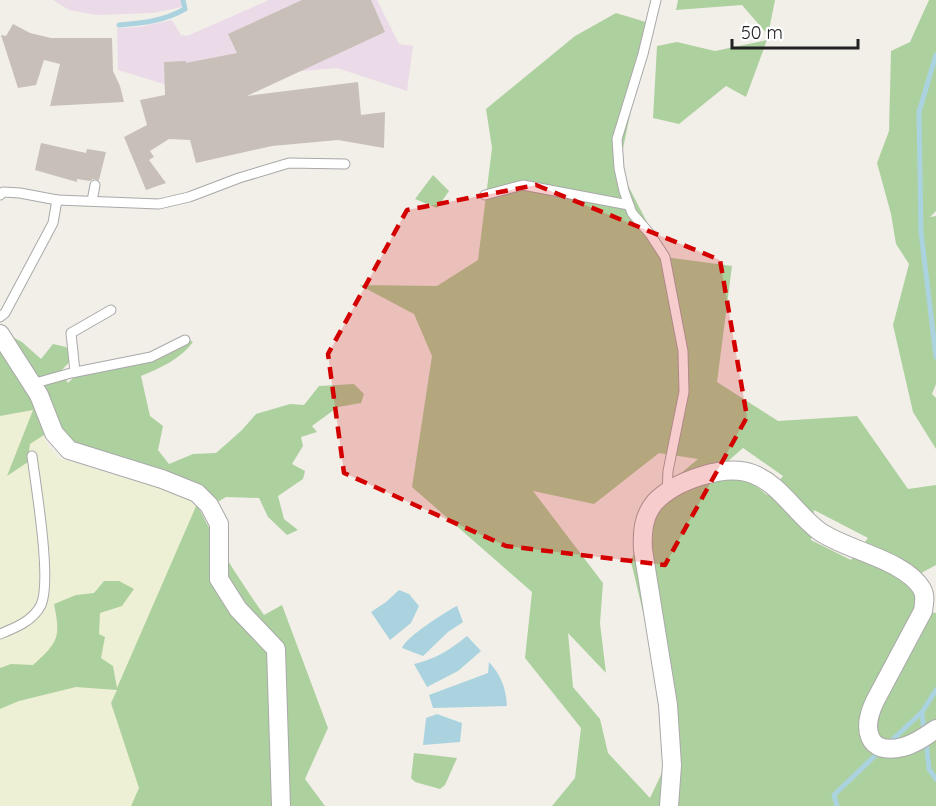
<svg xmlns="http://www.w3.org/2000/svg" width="936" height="806" font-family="Quicksand,sans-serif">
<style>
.industrial{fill:#ebdbe8}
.farmland{fill:#eef0d5}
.forest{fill:#add19e;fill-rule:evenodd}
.water{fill:#aad3df}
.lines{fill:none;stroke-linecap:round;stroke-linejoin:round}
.stream{stroke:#aad3df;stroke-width:5}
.building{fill:#c7bfb8}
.lane-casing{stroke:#a9a9a9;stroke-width:11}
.street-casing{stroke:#a9a9a9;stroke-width:20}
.lane{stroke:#fff;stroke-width:9}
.street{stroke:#fff;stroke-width:18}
.marked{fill:#d40000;fill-opacity:0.2;stroke:#d40000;stroke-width:4.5;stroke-dasharray:12 8;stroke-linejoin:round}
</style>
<rect width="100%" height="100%" fill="#f2efe9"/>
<g class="industrial">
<polygon points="53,0 181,0 182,7 153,13 97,15 69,10"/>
<polygon points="269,0 377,0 399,44 413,46 407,91 337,68 302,71 222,88 167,85 118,70 117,28 139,27 172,20 181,35 187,36"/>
</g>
<polygon class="farmland" points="0,357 33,409 48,446 59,458 179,494 197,504 268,806 0,806"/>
<g class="forest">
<polygon points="678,0 775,0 768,35 742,5 676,10"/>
<polygon points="929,0 936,0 936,211 930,217 936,216 936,384 932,394 936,398 936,449 913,412 893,325 909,264 896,244 891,214 877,163 889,131 891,51 910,42"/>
<path d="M 616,13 L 649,23 L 619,168 L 665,257 L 732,266 L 717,382 L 778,421 L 857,416 L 908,489 L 936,485 L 936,565 L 912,578 L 923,611 L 936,613 L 936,806 L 552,806 L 575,778 L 581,728 L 525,658 L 532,592 L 412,487 L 432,356 L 414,314 L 359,285 L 437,286 L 478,260 L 492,148 L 486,109 L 575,36 ZM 743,448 L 783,476 L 767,495 L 727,462 ZM 659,453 L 698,459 L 651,498 L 631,562 L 675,745 L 650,798 L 608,753 L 600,719 L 573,687 L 568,633 L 606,673 L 600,623 L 603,583 L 533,491 L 594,504 ZM 814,510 L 868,538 L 851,560 L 811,540 Z"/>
<polygon points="767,40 746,97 726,86 679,124 653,118 657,46 677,42 715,51"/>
<polygon points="433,175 449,191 437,208 415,199"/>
<path d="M 0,330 L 22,342 L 41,359 L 53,344 L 66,347 L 74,357 L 61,371 L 68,383 L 86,365 C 124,364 150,354 183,336 L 193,342 C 181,359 160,368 141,376 L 150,416 L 163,426 L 158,450 L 169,464 L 193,454 L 216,453 L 242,430 L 256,414 L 290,404 L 304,405 L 319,386 L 354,384 L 364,394 L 361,403 L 338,407 L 312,426 L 317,432 L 301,437 L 303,446 L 292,464 L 305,471 L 303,479 L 278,496 L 284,519 L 298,530 L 287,535 L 268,517 L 259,498 L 226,497 L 216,503 L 197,504 C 216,544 239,579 264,615 L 282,605 L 328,728 L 305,779 L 325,806 L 131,806 L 139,788 L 111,703 L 117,690 L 76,687 L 19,701 L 0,709 L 0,668 L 11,664 L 33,665 C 58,642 61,638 54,604 L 76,595 L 94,593 L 104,581 L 119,581 L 134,589 L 122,606 L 100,613 L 99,634 L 105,637 L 101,658 L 113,666 L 117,688 L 197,504 L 47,433 L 30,444 L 28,462 L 7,476 L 33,410 L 0,416 Z"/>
<polygon points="414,753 457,758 445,785 440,789 415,782 411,778"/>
</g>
<g class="water">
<polygon points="399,590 409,594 419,606 411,623 390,640 371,612 386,602"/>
<path d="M 457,606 L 463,622 L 448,632 L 423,656 L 402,648 C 406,637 445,612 457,606 Z"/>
<path d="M 467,636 L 481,651 L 458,671 L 427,687 L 414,664 C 435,659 450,650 467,636 Z"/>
<path d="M 489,662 C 501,675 506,688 507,706 L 433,708 L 429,695 L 488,673 Z"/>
<polygon points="437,714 462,723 460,742 423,745 426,718"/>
</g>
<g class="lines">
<g class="stream">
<path d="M 119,25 C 143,23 164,21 185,9 L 183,0"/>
<polyline points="936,55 919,112 921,232 936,357"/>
<polyline points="922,712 924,732"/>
<polyline points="926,741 929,769 936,779"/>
<polyline points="888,744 922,712 936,690"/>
<polyline points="837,806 834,795 881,750"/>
</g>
</g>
<g class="building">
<polygon points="302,0 371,0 385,32 247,96 358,82 361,115 385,112 384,148 338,140 272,146 196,163 190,140 169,139 150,151 154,157 149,160 166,183 146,190 124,137 147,125 140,100 165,95 164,62 186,61 186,63 237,53 228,34"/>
<polygon points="13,24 30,33 51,38 112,38 113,71 120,86 124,102 50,106 60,64 44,60 36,85 18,88 1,35 6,36"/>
<polygon points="41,143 86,153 87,149 106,152 99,180 93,179 90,181 77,179 77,182 35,170"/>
</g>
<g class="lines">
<g class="lane-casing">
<g id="lane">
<polyline points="656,0 643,54 617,139 619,168 624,191 629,205 632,213 650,234 665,257 683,351 684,392 668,471 667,493"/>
<polyline points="0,195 3,192 20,193 57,200 53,223 5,313 0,317"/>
<polyline points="485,195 523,185 629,205"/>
<polyline points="57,200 159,204 189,197 239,178 289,163 345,164"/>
<polyline points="92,201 95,185"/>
<polyline points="75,372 71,333 111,310"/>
<polyline points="32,384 71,373 151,357 185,340"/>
<path d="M 0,634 C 15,628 33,621 41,605 C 52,581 36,487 32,456"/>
</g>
</g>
<g class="street-casing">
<g id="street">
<polyline points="0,334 39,395 54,433 69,450 162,479 197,493 209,505 219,524 219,579 238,609 276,649 281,806"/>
<path d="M 669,806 L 672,765 L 668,705 L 643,550 C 642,533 643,516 655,502 C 675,481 725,463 753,474 C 781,485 795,513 819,531 C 845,550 906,560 922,589 C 926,596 924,604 923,611 L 875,701 C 862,728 866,756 903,747 C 915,744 926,736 936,729"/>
</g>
</g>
<use href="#lane" class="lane"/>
<use href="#street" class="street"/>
</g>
<path class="marked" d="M 536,185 L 720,260 L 747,417 L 665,565 L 506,546 L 344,473 L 328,354 L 407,210 Z"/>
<path d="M732 39v9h126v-9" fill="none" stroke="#222222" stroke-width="3"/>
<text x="741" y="39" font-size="18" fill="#222222" stroke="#ffffff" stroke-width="4.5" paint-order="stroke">50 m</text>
</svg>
